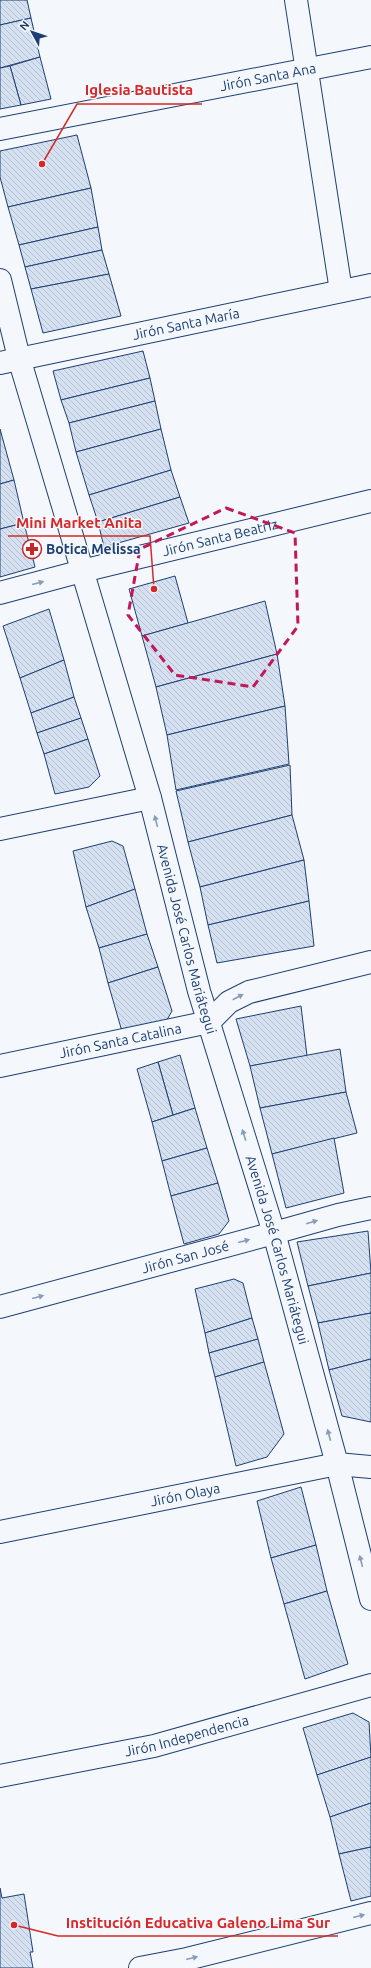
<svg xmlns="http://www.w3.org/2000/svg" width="371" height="1968" font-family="Ubuntu,sans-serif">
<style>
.building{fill:url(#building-back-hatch);stroke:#1d3f73}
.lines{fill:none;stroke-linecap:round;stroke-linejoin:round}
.minor-casing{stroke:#1d3f73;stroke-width:24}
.tertiary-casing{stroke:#1d3f73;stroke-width:24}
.secondary-casing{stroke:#1d3f73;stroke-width:24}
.minor{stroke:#f4f7fb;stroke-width:22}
.tertiary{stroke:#f4f7fb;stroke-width:22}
.secondary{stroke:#f4f7fb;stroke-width:22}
.oneway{fill:#889bb7}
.marked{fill:none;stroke:#c2185b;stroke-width:3;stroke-dasharray:8 5;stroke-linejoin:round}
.labels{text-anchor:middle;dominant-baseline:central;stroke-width:3;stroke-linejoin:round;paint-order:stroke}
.street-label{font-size:14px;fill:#1d3f73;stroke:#f4f7fb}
.poi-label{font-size:14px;font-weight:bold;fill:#1d3f73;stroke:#f4f7fb;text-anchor:start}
.leader{fill:none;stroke:#d62828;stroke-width:1.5}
.callout-dot{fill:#d62828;stroke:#f4f7fb;stroke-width:1.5}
.callout-label{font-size:15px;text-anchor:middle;font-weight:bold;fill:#d62828;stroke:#f4f7fb;stroke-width:3;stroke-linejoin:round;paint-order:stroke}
</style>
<defs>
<pattern id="building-back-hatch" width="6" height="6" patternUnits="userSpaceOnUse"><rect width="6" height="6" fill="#d5e0f0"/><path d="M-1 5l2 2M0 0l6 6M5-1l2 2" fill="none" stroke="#b6c1d1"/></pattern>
</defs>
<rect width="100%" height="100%" fill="#f4f7fb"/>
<g class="building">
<polygon points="0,0 27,0 31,18 0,25"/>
<polygon points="31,18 40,57 0,68 0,25"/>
<polygon points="40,57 51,99 21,105 10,66"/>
<polygon points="10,66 21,105 0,109 0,68"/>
<polygon points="77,135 91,188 8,207 0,177 0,151"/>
<polygon points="91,188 98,227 19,245 8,207"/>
<polygon points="98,227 102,250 25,267 19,245"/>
<polygon points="102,250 109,274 31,289 25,267"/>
<polygon points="109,274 121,316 43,333 31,289"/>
<polygon points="143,351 150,378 61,400 53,371"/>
<polygon points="150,378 155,401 69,423 61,400"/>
<polygon points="155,401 161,429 76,452 69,423"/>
<polygon points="0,429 14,480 0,484"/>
<polygon points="161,429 171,470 89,495 76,452"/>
<polygon points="171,470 180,497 98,522 89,495"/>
<polygon points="14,480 24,523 0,529 0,484"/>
<polygon points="180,497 189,523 104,547 98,522"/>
<polygon points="24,523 35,567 0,577 0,529"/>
<polygon points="175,576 188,623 142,636 129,589"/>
<polygon points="265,601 277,654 156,687 142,636"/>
<polygon points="49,609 64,660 20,678 3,626"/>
<polygon points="277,654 285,706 167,735 156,687"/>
<polygon points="64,660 74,697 31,713 20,678"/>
<polygon points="74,697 81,718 37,733 31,713"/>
<polygon points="285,706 289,764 176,790 167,735"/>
<polygon points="81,718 88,739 44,754 37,733"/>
<polygon points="88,739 100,776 89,787 55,794 44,754"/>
<polygon points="290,765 292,815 188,842 176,791"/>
<polygon points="292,815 304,860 200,887 188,842"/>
<polygon points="112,841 123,846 135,889 86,907 73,851"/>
<polygon points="304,860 309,901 208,925 200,887"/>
<polygon points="135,889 147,934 99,948 86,907"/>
<polygon points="309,901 314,946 217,963 208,925"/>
<polygon points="147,934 158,967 108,983 99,948"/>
<polygon points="158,967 172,1011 164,1025 123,1035 108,983"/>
<polygon points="301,1006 307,1056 250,1066 236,1019"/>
<polygon points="340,1049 346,1092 260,1108 250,1066"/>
<polygon points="180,1055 195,1108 173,1115 158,1062"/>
<polygon points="158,1062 173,1115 152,1122 137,1069"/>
<polygon points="346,1092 357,1133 272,1154 260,1108"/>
<polygon points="195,1108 207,1148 162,1161 152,1122"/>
<polygon points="334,1138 344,1193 286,1208 272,1154"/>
<polygon points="207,1148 218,1183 171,1196 162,1161"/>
<polygon points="218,1183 229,1221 219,1234 184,1244 171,1196"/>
<polygon points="368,1231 371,1273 308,1286 297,1242"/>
<polygon points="371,1273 371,1313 318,1323 308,1286"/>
<polygon points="234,1279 243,1283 252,1318 205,1333 195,1289"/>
<polygon points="371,1313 371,1359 329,1370 318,1323"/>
<polygon points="252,1318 258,1339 209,1353 205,1333"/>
<polygon points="258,1339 264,1362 215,1377 209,1353"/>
<polygon points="371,1359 371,1422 342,1416 329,1370"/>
<polygon points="264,1362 284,1434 267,1457 236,1466 215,1377"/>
<polygon points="301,1487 316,1545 271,1558 257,1501"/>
<polygon points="316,1545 327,1591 284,1604 271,1558"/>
<polygon points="327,1591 348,1664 305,1679 284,1604"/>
<polygon points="353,1713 369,1722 371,1757 317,1775 303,1728"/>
<polygon points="371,1757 371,1803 330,1817 317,1775"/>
<polygon points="371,1803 371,1847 339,1854 330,1817"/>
<polygon points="371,1847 371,1896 351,1901 339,1854"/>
<polygon points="0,1888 2,1898 24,1894 33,1952 30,1952 33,1968 0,1968"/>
</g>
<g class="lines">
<g class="minor-casing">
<g id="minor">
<polyline points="296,0 341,291"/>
<path id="s1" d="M 0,129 L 371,57"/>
<path id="s2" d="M 0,363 L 371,285"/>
<polyline points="0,593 82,571"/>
<polyline points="0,829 150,798"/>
<path id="s3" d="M 0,1066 L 209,1022 L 229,1002 L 249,992 L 371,962"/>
<polyline points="274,1233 338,1215 371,1208"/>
<path id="s4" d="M 0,1532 L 337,1464 L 371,1467"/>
<path id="s5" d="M 0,1776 L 154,1746 L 371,1685"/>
<polyline points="140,1968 187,1959 371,1913"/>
</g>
</g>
<g class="tertiary-casing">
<g id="tertiary">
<path id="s6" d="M 82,571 L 371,501"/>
<path id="s7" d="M 0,1307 L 274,1233"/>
</g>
</g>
<g class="secondary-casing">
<g id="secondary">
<path id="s8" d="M 0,280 L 19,358 L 150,798 L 199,991 L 274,1233 L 337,1464 L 371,1599"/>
</g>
</g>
<use href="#minor" class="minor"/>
<use href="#tertiary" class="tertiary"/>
<use href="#secondary" class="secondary"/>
</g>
<defs><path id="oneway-solid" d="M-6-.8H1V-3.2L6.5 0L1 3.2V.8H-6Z"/></defs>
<g class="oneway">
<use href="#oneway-solid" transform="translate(38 583) rotate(-15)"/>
<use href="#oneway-solid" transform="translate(156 821) rotate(-104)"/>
<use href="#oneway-solid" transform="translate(238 997) rotate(-28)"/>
<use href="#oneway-solid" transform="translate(244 1135) rotate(-107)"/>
<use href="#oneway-solid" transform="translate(312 1222) rotate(-16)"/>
<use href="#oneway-solid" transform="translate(244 1241) rotate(-15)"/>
<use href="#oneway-solid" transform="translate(38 1297) rotate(-15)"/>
<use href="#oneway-solid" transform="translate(329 1435) rotate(-105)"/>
<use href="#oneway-solid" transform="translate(361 1561) rotate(-104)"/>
<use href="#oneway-solid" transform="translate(359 1916) rotate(-14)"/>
<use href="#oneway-solid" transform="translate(192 1958) rotate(-14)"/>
</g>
<path class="marked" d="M 226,508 L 295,533 L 298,626 L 253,687 L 175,675 L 128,615 L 140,549 Z"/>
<defs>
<g id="pharmacy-ring" transform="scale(1)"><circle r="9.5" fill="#f4f7fb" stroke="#c62828" stroke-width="1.5"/><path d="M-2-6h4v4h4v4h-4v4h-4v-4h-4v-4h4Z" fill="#c62828"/></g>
</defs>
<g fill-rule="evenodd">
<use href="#pharmacy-ring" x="32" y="549"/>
</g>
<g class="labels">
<g class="street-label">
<text stroke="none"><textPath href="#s1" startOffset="273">Jirón Santa Ana</textPath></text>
<text stroke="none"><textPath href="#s2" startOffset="190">Jirón Santa María</textPath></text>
<text stroke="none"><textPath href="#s6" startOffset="142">Jirón Santa Beatriz</textPath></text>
<text stroke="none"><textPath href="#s8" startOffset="685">Avenida José Carlos Mariátegui</textPath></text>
<text stroke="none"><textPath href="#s3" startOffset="123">Jirón Santa Catalina</textPath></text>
<text stroke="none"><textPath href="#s8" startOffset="1009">Avenida José Carlos Mariátegui</textPath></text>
<text stroke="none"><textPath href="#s7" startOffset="192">Jirón San José</textPath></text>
<text stroke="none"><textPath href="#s4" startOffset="189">Jirón Olaya</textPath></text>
<text stroke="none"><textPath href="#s5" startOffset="191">Jirón Independencia</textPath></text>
</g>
<g class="poi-label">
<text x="46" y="549">Botica Melissa</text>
</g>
</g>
<path class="leader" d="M42 164L77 104H202M154 589L150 536H8M14 1925L58 1936H338"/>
<g class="callout-dot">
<circle cx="42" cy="164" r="4"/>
<circle cx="154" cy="589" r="4"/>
<circle cx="14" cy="1925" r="4"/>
</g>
<g class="callout-label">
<text x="139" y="95">Iglesia Bautista</text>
<text x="79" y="528">Mini Market Anita</text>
<text x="198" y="1928">Institución Educativa Galeno Lima Sur</text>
</g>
<g transform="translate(32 32) rotate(310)" stroke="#f4f7fb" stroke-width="3" paint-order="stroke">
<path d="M0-3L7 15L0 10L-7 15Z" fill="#1d3f73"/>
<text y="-6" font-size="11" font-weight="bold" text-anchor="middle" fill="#1d3f73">N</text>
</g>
</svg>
